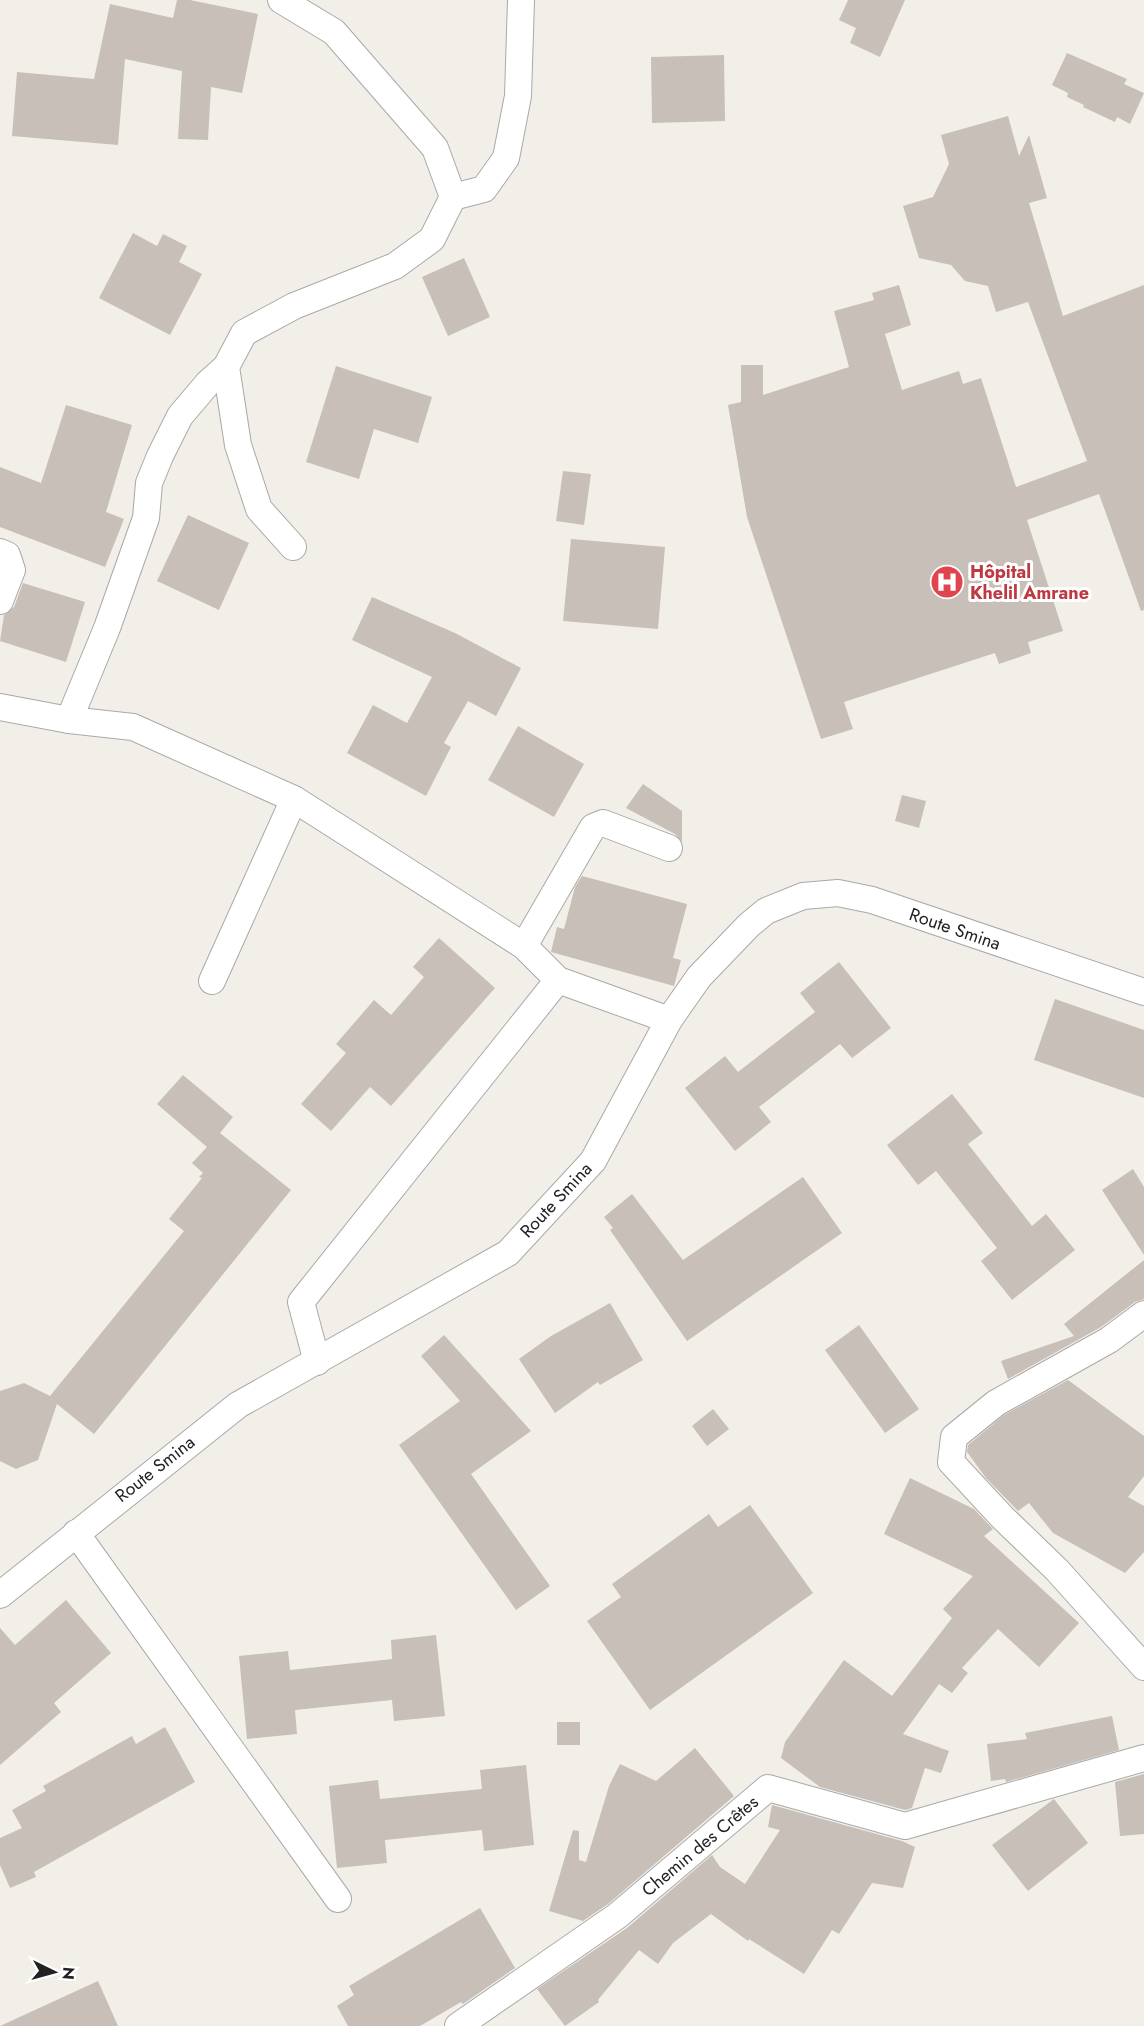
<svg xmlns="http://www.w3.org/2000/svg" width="1144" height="2026" font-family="Jost,sans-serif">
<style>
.building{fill:#c7bfb8}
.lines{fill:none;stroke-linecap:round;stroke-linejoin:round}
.street-casing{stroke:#a9a9a9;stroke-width:28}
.street{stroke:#fff;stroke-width:26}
.labels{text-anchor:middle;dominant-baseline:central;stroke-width:6;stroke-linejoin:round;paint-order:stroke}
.health-label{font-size:18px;font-weight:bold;fill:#be3a42;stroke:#fff;text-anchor:start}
.street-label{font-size:18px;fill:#222;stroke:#fff}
</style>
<rect width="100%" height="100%" fill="#f2efe9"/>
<g class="building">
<polygon points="177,0 190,0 258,14 242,93 211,87 208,140 178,139 182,71 125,59 118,145 12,136 17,72 94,79 110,4 173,18"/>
<polygon points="848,0 905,0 880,57 850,43 856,28 839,20"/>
<polygon points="1067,53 1127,79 1124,84 1144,93 1130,124 1117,117 1115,122 1083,107 1084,105 1067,97 1068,93 1052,85"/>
<polygon points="724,55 725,121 652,123 651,57"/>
<polygon points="1008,116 1019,156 1029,135 1047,198 1029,203 1063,316 1144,285 1144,610 1141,611 1099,494 1027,520 1063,631 1028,642 1031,653 999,664 995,653 844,702 853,729 821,739 747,517 728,405 741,402 741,365 763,365 763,395 849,367 834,311 874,300 872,293 899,285 911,325 885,334 902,390 959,371 963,384 981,378 1016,487 1087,461 1028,302 996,312 988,286 965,281 951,265 919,258 903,206 933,197 949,164 941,135"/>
<polygon points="133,233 157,246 163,234 187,246 179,262 202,274 170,335 99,298"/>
<polygon points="464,258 490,317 448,336 422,277"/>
<polygon points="336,366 432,397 418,443 374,429 359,479 306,462"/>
<polygon points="66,405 132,425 106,512 124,519 105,567 0,527 0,467 41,483"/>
<polygon points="563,471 591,474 584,525 556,521"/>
<polygon points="188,515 249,543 219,610 157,581"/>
<polygon points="571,539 665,547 658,629 563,621"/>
<polygon points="23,583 85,602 66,662 0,641 4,615 14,607"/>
<polygon points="372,597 455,633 521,668 496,716 468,701 444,743 451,747 426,796 347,753 373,705 407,723 432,677 352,640"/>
<polygon points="518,726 584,764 554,817 488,780"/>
<polygon points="643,784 682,811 682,842 675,834 626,808"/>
<polygon points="902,795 926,801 919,828 895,821"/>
<polygon points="582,876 687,904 673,958 681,960 674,986 551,952 557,927 564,929 575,887"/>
<polygon points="439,938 495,988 391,1106 370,1087 331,1131 301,1104 346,1053 336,1044 374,1000 391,1015 424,977 413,967"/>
<polygon points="839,962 891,1028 852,1058 840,1044 759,1107 771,1122 735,1151 685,1088 725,1056 738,1072 815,1012 800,993"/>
<polygon points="1055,999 1144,1030 1144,1098 1034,1060"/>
<polygon points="183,1075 233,1117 220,1133 291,1190 94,1434 57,1404 38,1460 16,1469 0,1461 0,1391 24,1383 50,1396 184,1231 169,1219 202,1178 199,1177 203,1173 192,1163 207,1147 157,1104"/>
<polygon points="952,1094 983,1133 968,1144 1032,1226 1046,1214 1075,1250 1012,1300 981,1261 997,1248 936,1171 918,1185 887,1145"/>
<polygon points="1133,1169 1144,1187 1144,1255 1102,1190"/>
<polygon points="803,1177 842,1233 687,1341 610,1230 613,1228 604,1217 632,1194 683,1260"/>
<polygon points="1144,1260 1144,1299 1135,1302 1101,1327 1008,1379 1001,1361 1074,1336 1064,1324"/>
<polygon points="610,1303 643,1360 600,1385 598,1382 555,1413 519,1359 551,1336"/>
<polygon points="859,1325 919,1409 885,1433 825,1350"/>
<polygon points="444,1335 531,1431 471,1474 550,1586 516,1610 399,1445 460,1401 421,1356"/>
<polygon points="1068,1380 1144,1436 1144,1476 1128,1497 1144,1506 1144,1552 1125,1573 1053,1533 1029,1503 1018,1511 986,1478 967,1452 968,1445 1004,1415"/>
<polygon points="713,1409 729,1429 707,1446 692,1426"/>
<polygon points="910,1478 974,1509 993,1529 984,1536 1079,1623 1039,1667 998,1629 962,1668 968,1673 952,1693 939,1684 903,1734 949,1751 941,1773 925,1768 912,1808 905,1810 820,1787 781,1758 785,1742 844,1660 892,1696 952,1618 943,1609 973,1576 884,1534"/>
<polygon points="750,1505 813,1593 650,1710 587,1621 621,1597 612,1584 709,1514 718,1527"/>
<polygon points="66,1600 111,1653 54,1703 61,1712 0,1765 0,1628 15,1645"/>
<polygon points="436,1635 445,1716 394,1721 392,1700 295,1710 297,1734 247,1739 239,1656 288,1651 290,1670 392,1659 391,1640"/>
<polygon points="1112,1716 1119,1750 1006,1782 1005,1779 991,1781 987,1744 1027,1739 1025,1733"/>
<rect x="557" y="1722" width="23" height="23"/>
<polygon points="165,1727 195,1782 34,1872 36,1877 10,1888 0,1865 0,1838 22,1828 12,1810 46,1791 43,1786 132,1736 136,1744"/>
<polygon points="695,1748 734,1796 608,1904 583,1921 549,1911 573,1830 579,1831 579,1860 586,1862 609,1786 620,1764 656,1781"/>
<polygon points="526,1765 534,1845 484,1851 482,1830 385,1840 387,1863 337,1868 329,1786 378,1780 380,1799 482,1789 480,1770"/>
<polygon points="1144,1774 1144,1834 1120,1836 1115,1782"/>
<polygon points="1054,1799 1088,1843 1028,1891 992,1845"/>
<polygon points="772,1805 902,1841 915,1847 903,1888 872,1883 839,1934 832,1930 804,1974 749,1939 748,1941 711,1914 673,1943 658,1964 639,1950 598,2000 599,2002 565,2026 537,1989 627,1928 712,1855 720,1867 745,1884 780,1830 768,1827"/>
<polygon points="480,1908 515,1968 463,2004 461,2002 420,2026 348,2026 337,2006 354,1995 349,1986"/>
<polygon points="98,1981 118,2026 0,2026"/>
</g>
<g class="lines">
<g class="street-casing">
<g id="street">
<polyline points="281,0 334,32 435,148 453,197 432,239 395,266 294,306 244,333 226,367 238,445 259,509 293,547"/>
<polyline points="453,197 484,189 506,158 518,96 521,0"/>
<polyline points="0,552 7,555 12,570 0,601"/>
<polyline points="0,707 69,720 133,727 294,799 524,946 558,980 669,1020"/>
<polyline points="69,720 107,628 146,518 149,483 160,456 180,416 208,383 226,367"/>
<polyline points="524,946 593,827 603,823 669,848"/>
<polyline points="212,981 294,799"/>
<polyline points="1144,1314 1109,1340 996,1403 954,1437 951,1462 1003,1518 1057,1570 1144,1667"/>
<polyline points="317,1362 301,1302 558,980"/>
<polyline points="76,1533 338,1899"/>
<polyline points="0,1595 238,1405 508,1253 593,1161 669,1020 699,977 749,925 766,911 803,896 838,893 872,900 1144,992"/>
<polyline points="458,2026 617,1916 768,1788 905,1826 1144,1758"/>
</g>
</g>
<use href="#street" class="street"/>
</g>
<defs>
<g id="hospital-disc" transform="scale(1.725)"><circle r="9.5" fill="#e0444e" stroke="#fff"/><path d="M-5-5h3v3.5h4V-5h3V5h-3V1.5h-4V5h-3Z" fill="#fff"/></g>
</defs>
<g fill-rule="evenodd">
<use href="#hospital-disc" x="947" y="582"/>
</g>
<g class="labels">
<g class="health-label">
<text x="970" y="572">Hôpital<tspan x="970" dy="21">Khelil Amrane</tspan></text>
</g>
<g class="street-label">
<text transform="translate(955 929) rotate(19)">Route Smina</text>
<text transform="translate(556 1200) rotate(-47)">Route Smina</text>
<text transform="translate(155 1469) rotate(-38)">Route Smina</text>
<text transform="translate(700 1846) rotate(-40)">Chemin des Crêtes</text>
</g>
</g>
<g transform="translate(54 1972) rotate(95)" stroke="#ffffff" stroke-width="4.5" paint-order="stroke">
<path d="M0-4.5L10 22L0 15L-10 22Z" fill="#222222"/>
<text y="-9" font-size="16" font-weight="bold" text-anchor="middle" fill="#222222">N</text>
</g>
</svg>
